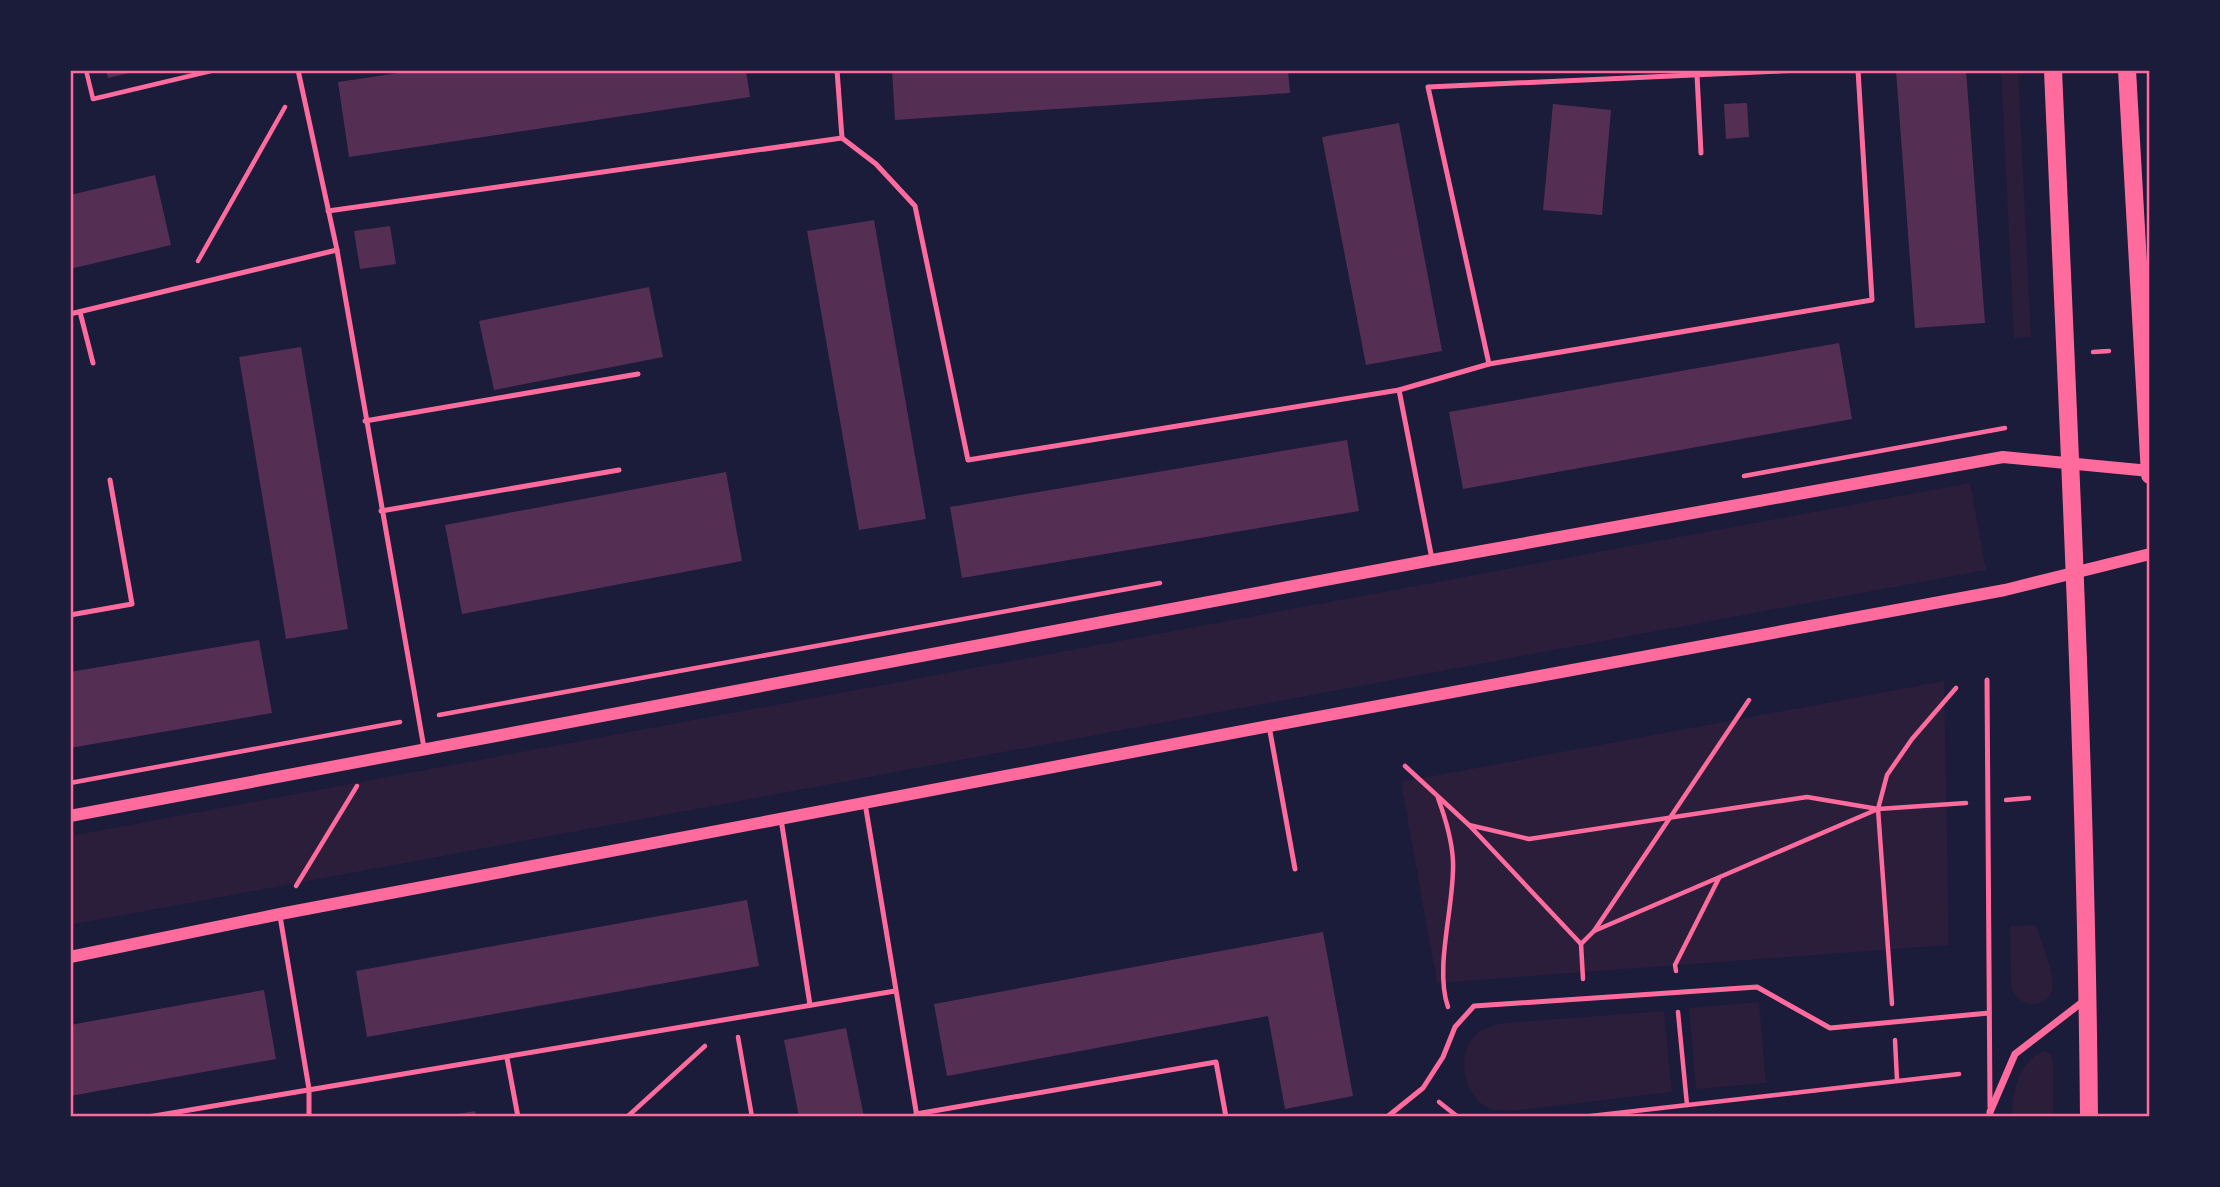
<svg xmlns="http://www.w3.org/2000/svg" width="2220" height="1187" font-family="'Nunito Sans',sans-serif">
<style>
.green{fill:#2a1e3b}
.building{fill:#542f53}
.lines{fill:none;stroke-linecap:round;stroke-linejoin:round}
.path{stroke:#ff6b9d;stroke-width:4.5}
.service{stroke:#ff6b9d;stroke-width:5}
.minor{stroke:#ff6b9d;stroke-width:7}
.tertiary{stroke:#ff6b9d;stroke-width:12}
.primary{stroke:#ff6b9d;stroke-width:18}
.neatline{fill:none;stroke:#ff6b9d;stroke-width:2.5}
</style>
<rect width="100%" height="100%" fill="#1b1b3a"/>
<g class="green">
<polygon points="2001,70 2018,70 2031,337 2014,338"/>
<polygon points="1970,483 1986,570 70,925 70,836"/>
<polygon points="1944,681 1949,945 1437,983 1401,782"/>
<path d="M 2036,925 C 2041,942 2052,967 2053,985 C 2053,1008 2018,1012 2011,986 L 2010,926 Z"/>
<polygon points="1759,1002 1766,1083 1696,1089 1689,1008"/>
<path d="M 1664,1011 L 1672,1092 L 1512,1111 C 1505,1110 1496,1111 1490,1109 C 1464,1098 1456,1056 1474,1037 C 1482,1027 1492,1026 1504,1023 Z"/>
<path d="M 2044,1051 L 2051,1055 L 2053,1063 L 2053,1117 L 2012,1117 C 2012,1092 2018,1061 2044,1051 Z"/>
</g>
<g class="building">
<polygon points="106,70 138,70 138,71 108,78"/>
<polygon points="419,70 746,70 750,97 349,157 338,82"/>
<polygon points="892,70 1288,70 1290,93 895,120"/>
<polygon points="1896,70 1966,70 1985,323 1915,328"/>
<polygon points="1747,103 1749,137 1726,139 1724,104"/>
<polygon points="1553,104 1611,110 1602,215 1543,210"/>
<polygon points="1399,123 1442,351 1366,365 1322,137"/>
<polygon points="155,175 171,245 70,269 70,195"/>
<polygon points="874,220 926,519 859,530 807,231"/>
<polygon points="390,226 396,264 360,269 354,231"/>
<polygon points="649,287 663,357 494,390 479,321"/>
<polygon points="1839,343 1852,419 1463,489 1449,412"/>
<polygon points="301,347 348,629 286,639 239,357"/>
<polygon points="1347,440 1359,511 962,578 950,507"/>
<polygon points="726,472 742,561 462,614 445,525"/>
<polygon points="259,640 272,713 70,748 70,672"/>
<polygon points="747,900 759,966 367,1037 356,971"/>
<polygon points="1323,932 1353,1096 1285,1109 1268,1016 947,1076 934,1004"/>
<polygon points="264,990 276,1059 70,1096 70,1025"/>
<polygon points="846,1028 864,1117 799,1117 784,1040"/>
<polygon points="475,1111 476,1117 448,1117 447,1116"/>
</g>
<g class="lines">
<g class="path">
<polyline points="86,70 93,99 215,70"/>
<polyline points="198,261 285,107"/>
<polyline points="2093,352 2109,351"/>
<polyline points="1744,476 2005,428"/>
<polyline points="439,715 1160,583"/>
<polyline points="1405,766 1469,825 1581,944 1583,979"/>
<polyline points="70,783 400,722"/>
<path d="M 1438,798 C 1445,817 1452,840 1453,861 C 1455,904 1434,967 1448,1007"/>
<polyline points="2006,800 2029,798"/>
<polyline points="1878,809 1892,1004"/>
<polyline points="1469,825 1529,839 1807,797 1878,809 1966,803"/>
<polyline points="296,886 357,786"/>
<polyline points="1594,931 1878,809 1887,775 1912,739 1956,688"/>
<polyline points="1581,944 1594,931 1749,700"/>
<polyline points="1676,971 1675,965 1719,878"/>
<polyline points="1678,1012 1687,1105"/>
<polyline points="738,1037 752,1117"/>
<polyline points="1895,1040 1897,1080"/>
<polyline points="1439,1102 1458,1117"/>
<polyline points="627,1117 705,1046"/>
<polyline points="1582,1117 1959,1074"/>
</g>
<g class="service">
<polyline points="298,70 337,250 424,748"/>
<polyline points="1697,75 1701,153"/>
<polyline points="842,138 876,164 915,206 968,460 1399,390 1489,364 1872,300 1858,70"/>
<polyline points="328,211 842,138 837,70"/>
<polyline points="80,312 93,363"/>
<polyline points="70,314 337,250"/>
<polyline points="1489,364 1428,87 1802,70"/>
<polyline points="1399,390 1432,559"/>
<polyline points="365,421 638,374"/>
<polyline points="381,511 619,470"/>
<polyline points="70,615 132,604 110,480"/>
<polyline points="1987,680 1990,1107"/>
<polyline points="1269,726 1295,869"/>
<polyline points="865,803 917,1117"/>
<polyline points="781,819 810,1005"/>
<polyline points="280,916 309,1089 309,1117"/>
<polyline points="507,1058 518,1117"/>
<polyline points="916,1114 1216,1062 1226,1117"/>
<polyline points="148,1117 895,991"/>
<polyline points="1387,1117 1423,1088 1443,1057 1455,1027 1474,1006 1757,987 1830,1028 1989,1013"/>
</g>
<polyline class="minor" points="1990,1117 1990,1112 2015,1054 2085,1000"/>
<g class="tertiary">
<polyline points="70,816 1432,560 2003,457 2150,471"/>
<polyline points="70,957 280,914 1269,726 2005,590 2150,554"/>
</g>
<g class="primary">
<path d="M 2053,70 C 2068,419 2086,768 2089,1117"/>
<polyline points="2127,70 2150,475"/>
</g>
</g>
<rect width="2220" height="1187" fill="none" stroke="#1b1b3a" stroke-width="144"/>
<rect x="72" y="72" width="2076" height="1043" class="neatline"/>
</svg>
